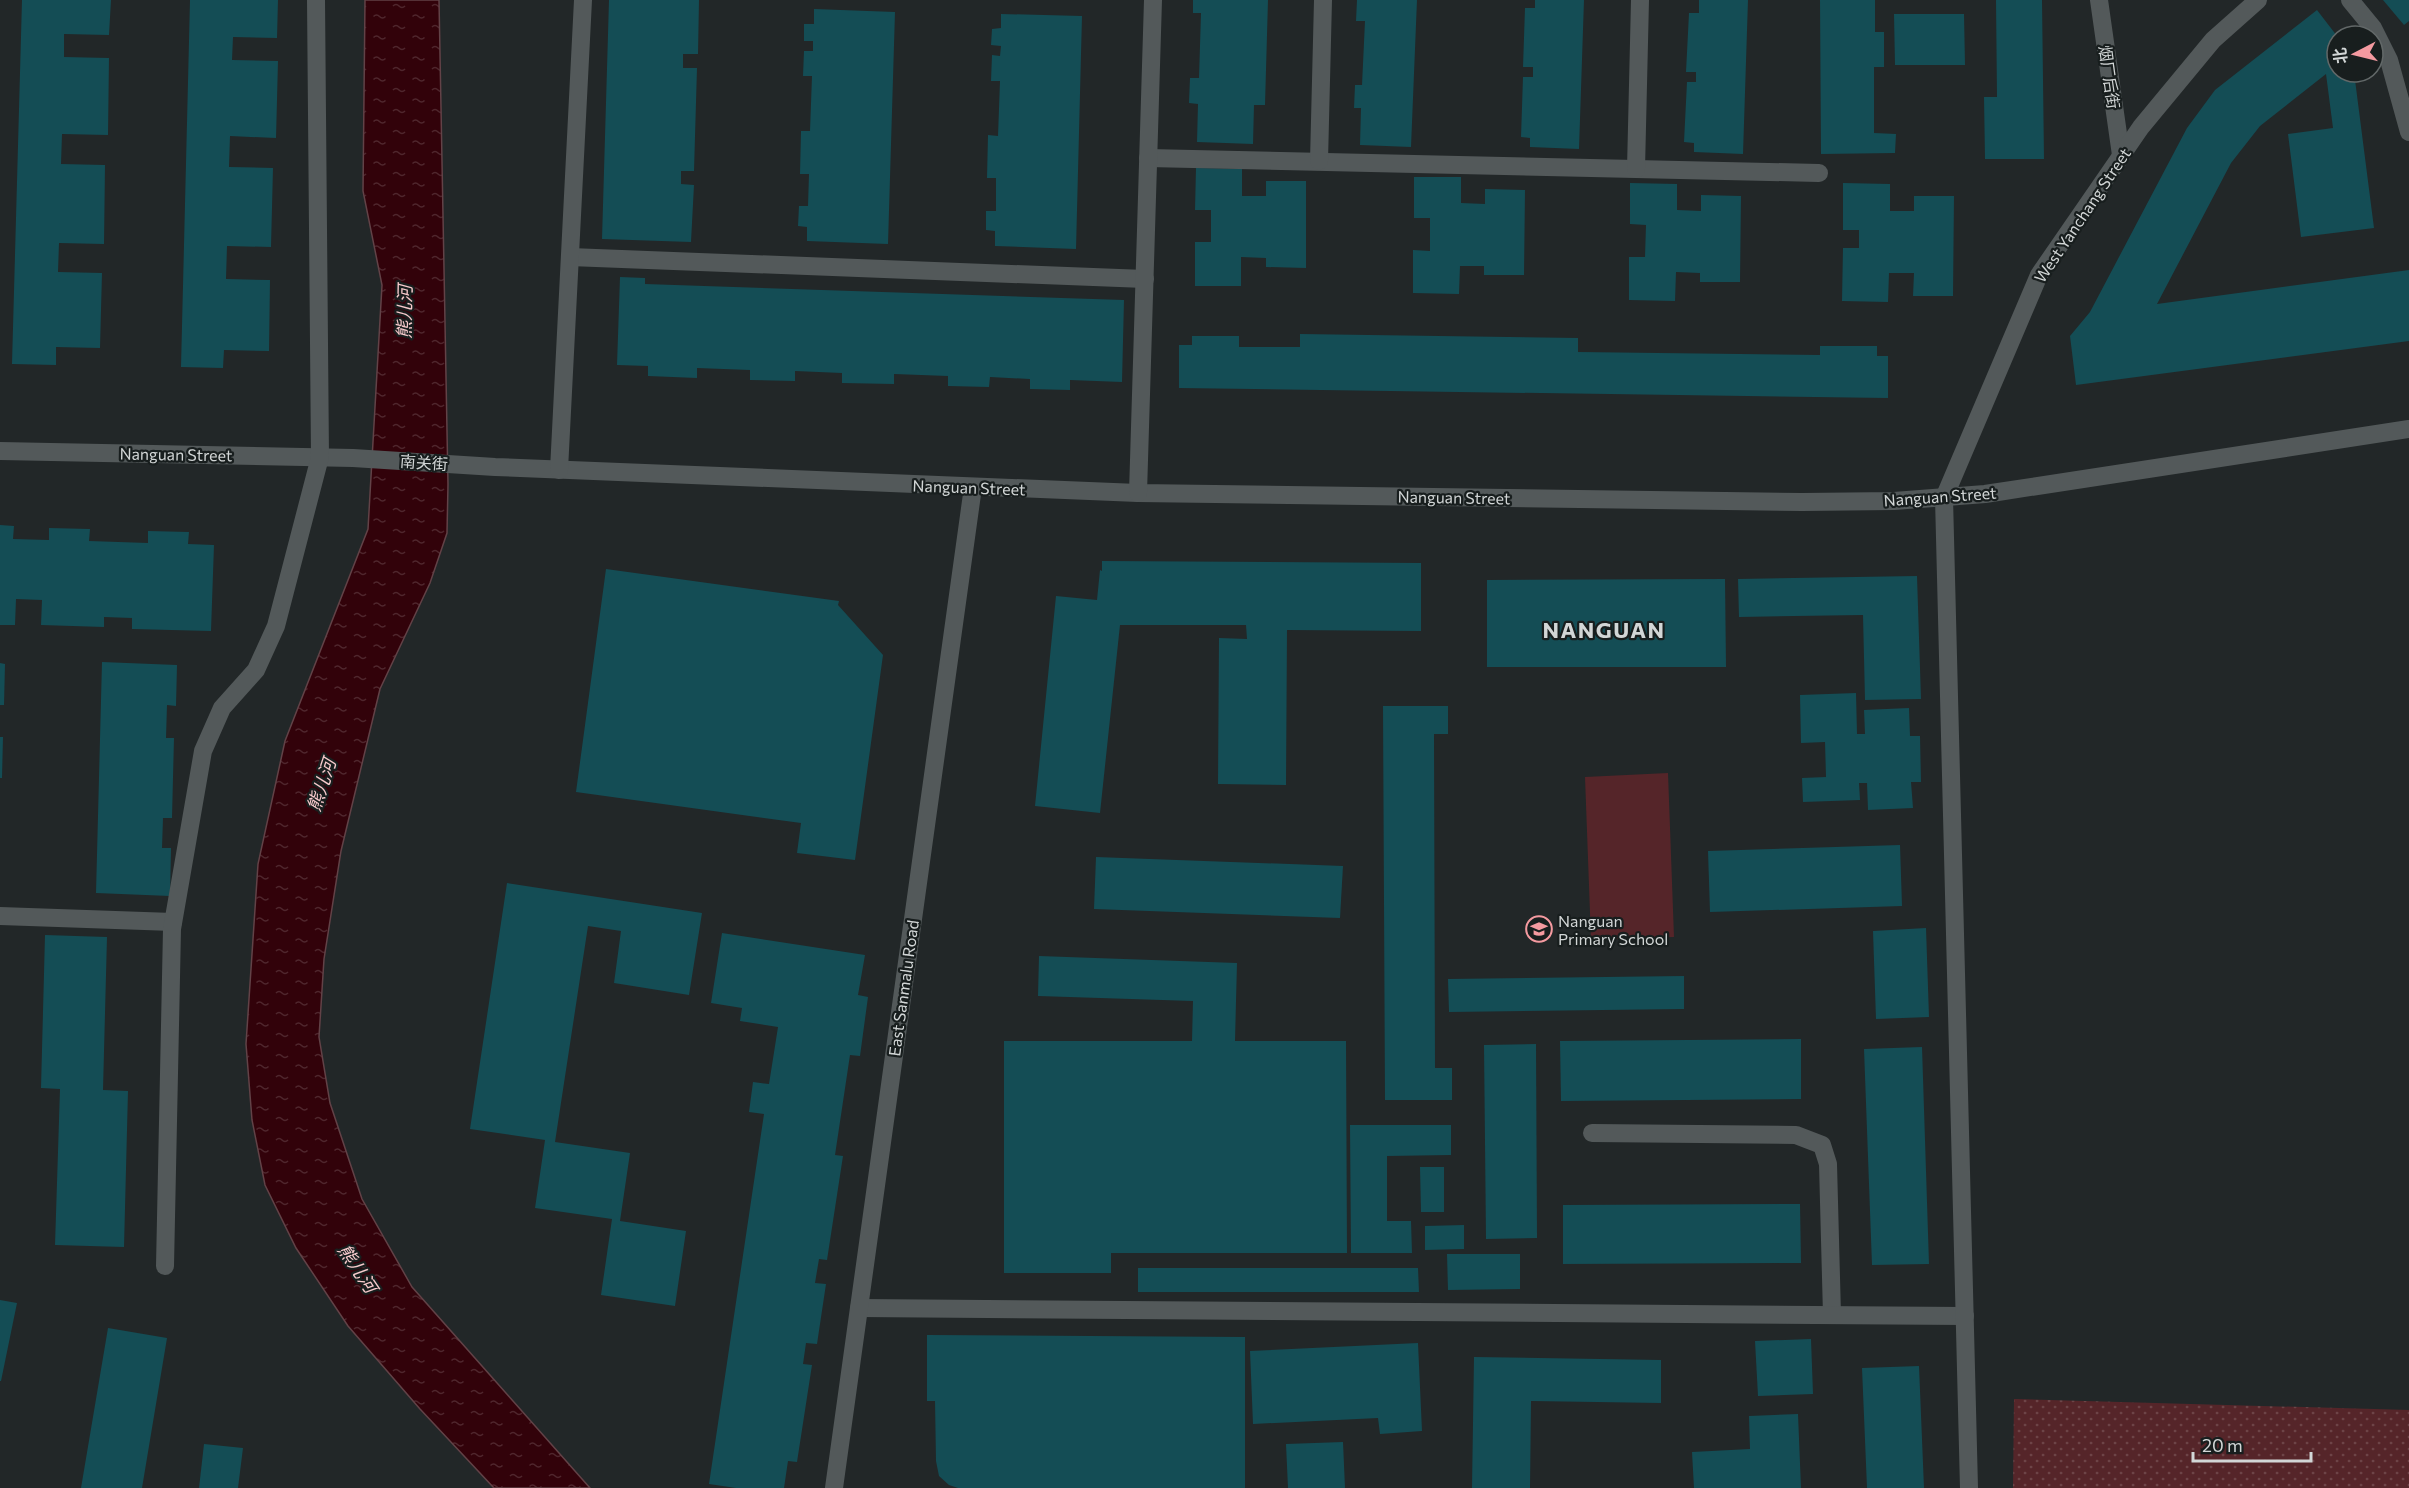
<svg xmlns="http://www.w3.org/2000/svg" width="2409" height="1488" font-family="Commissioner,'Noto Sans SC',sans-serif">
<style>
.grass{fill:url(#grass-dots)}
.park{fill:#552529}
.water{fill:url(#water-ripples);stroke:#624247;stroke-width:1.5}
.building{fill:#144d55}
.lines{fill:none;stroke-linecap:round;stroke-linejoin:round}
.minor{stroke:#53595a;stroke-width:18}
.labels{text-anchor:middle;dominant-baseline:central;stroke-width:4.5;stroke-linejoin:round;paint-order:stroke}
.street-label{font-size:16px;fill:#d2d6d6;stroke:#181e1e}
.poi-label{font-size:16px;fill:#d2d6d6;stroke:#181e1e;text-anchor:start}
.water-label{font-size:18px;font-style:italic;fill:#f8cbcd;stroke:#181e1e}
.district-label{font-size:22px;font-weight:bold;letter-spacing:1.5px;fill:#d2d6d6;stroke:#181e1e}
</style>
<defs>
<pattern id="grass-dots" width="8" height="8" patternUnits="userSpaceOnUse" patternTransform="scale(1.5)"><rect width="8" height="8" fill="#552529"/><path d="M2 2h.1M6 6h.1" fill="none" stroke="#6d4447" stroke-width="1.8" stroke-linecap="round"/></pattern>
<pattern id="water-ripples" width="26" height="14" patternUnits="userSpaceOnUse" patternTransform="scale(1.5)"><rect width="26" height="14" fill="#32020a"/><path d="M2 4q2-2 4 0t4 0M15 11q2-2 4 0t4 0" fill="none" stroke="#4f262d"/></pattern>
</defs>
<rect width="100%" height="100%" fill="#222728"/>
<polygon class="grass" points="2014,1399 2409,1410 2409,1488 2013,1488"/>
<polygon class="park" points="1668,773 1674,937 1591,940 1585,777"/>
<polygon class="water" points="365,0 439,0 448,484 447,533 430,583 380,689 341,851 324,959 319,1037 330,1103 362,1199 412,1287 590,1488 494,1488 420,1409 348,1326 296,1248 265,1185 252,1120 246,1044 258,864 285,741 368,529 382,285 363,191"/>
<g class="building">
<polygon points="22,0 111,0 109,35 64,34 64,57 109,58 108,135 62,134 61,164 105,165 104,244 59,243 58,272 102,273 100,348 56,347 56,365 12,364"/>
<polygon points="190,0 278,0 277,38 233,37 232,60 278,61 276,138 230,136 229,167 273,168 271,247 227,246 226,279 270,280 269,351 224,350 223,368 181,367"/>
<polygon points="609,0 699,0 698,54 683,54 683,68 697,68 694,171 681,171 681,184 694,185 691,242 602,239"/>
<polygon points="1193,0 1268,0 1265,105 1254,105 1253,144 1197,142 1198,104 1189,103 1190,78 1199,78 1201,13 1193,13"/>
<polygon points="1357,0 1417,0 1411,147 1360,145 1361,108 1354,108 1355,85 1362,85 1365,21 1356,21"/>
<polygon points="1535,0 1584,0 1579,149 1530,147 1530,138 1521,137 1523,77 1533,77 1533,67 1523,67 1525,8 1535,8"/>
<polygon points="1699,0 1748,0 1743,154 1694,152 1694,143 1684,142 1687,82 1696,82 1696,72 1686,72 1689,13 1699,13"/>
<polygon points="1820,0 1875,0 1875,32 1884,32 1884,67 1874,67 1874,133 1896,134 1895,153 1821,154"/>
<polygon points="1996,0 2042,0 2044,159 1985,159 1984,97 1997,97"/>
<polygon points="2383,0 2409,0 2409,21 2404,25"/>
<polygon points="814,9 895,12 888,244 807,241 807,227 798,226 799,206 808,206 809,174 800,174 801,131 810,131 812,76 803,76 804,51 813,51 813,41 804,41 804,24 814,24"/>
<polygon points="2317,10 2337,36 2337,72 2354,72 2374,228 2301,237 2288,134 2333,128 2326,74 2260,126 2231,163 2157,304 2409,270 2409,341 2076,385 2070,336 2090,312 2187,128 2215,90"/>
<polygon points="1001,14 1082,16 1076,249 995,246 995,231 986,230 986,211 996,211 996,178 987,178 988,135 998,136 1000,81 991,81 992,55 1000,56 1001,46 991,45 992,29 1001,28"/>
<polygon points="1894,14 1964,14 1965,65 1895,65"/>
<polygon points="1196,168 1242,169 1242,196 1266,196 1266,181 1306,181 1306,268 1266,267 1266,258 1241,257 1241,286 1195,286 1195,242 1211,242 1211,210 1195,210"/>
<polygon points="1414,177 1461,177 1461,203 1485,204 1485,189 1525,190 1524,275 1484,275 1484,266 1460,266 1459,294 1413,293 1413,250 1430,251 1430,218 1414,218"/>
<polygon points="1630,183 1677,184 1677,210 1701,211 1701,195 1741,196 1740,282 1700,282 1700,273 1676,272 1675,301 1629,300 1629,257 1645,257 1646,225 1630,224"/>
<polygon points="1843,183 1890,184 1890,211 1914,211 1914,196 1954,196 1953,296 1913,296 1914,273 1889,273 1888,302 1842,301 1843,248 1859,248 1859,230 1843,230"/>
<polygon points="620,277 645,278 645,284 1124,300 1122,382 1070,380 1070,390 1030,389 1030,379 990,377 989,387 948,386 948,376 894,374 894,384 842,383 842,373 795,371 795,381 750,380 750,370 697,368 697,378 648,376 648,366 617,365"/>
<polygon points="1300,334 1578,338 1578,352 1820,355 1820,346 1877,346 1877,356 1888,356 1888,398 1179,388 1179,345 1192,345 1192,336 1239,336 1239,347 1300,347"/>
<polygon points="0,525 14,526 13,539 49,540 49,528 90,529 89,541 148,543 148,531 189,532 188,544 214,545 211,631 132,629 132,618 104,617 104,627 41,625 42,600 16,599 15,625 0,625"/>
<polygon points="1102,561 1421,563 1421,631 1287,630 1286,785 1218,784 1219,638 1247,639 1246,625 1120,625 1100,813 1035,806 1056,596 1097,600 1100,570 1102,571"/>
<polygon points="606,569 839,601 838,605 883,655 855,860 797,853 801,823 576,792"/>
<polygon points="1917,576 1921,699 1865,700 1863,615 1739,617 1738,579"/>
<polygon points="1725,579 1726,667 1487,667 1487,580"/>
<polygon points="102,662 177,665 176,706 167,705 166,738 174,738 172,818 163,818 162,848 171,848 170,896 96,893"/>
<polygon points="0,663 5,664 4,705 0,705"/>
<polygon points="1856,693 1857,734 1865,734 1864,710 1909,708 1910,736 1920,736 1921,782 1911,782 1913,808 1868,810 1867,783 1859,783 1860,800 1803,802 1802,778 1826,777 1825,742 1801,743 1800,695"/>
<polygon points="1383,706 1448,706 1448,734 1434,734 1435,1068 1452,1068 1452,1100 1385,1100"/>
<polygon points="0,737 3,737 2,778 0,778"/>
<polygon points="1900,845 1902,906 1710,912 1708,851"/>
<polygon points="1096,857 1343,866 1340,918 1094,909"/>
<polygon points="507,883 702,913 689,995 614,983 621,931 588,926 555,1142 630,1153 620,1221 686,1231 675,1306 601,1295 612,1219 535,1208 545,1140 470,1129"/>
<polygon points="1926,928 1929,1017 1876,1019 1873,931"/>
<polygon points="722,933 865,955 858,995 868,997 860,1056 850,1055 835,1155 843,1156 827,1260 819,1259 815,1283 826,1284 817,1344 806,1343 803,1364 812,1365 797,1462 788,1461 784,1488 736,1488 709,1484 764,1114 749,1112 753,1082 769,1084 778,1027 740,1021 742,1008 711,1003"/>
<polygon points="45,935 107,937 103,1090 128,1091 124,1247 55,1245 60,1089 41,1088"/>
<polygon points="1039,956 1237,963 1235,1041 1346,1041 1347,1253 1111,1253 1111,1273 1004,1273 1004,1041 1192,1041 1193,1001 1038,996"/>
<polygon points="1684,976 1684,1009 1449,1012 1448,979"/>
<polygon points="1801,1039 1801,1099 1561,1101 1560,1041"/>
<polygon points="1536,1044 1537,1238 1486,1239 1484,1045"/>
<polygon points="1922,1047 1929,1264 1872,1265 1864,1049"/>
<polygon points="1350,1125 1451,1125 1451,1155 1387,1156 1387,1221 1411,1221 1412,1253 1351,1253"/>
<polygon points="1420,1167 1444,1167 1444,1212 1421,1212"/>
<polygon points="1800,1204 1801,1263 1563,1264 1563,1205"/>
<polygon points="1464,1225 1464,1249 1425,1250 1425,1226"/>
<polygon points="1447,1254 1520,1254 1520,1289 1448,1290"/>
<polygon points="1138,1268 1418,1268 1419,1292 1138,1292"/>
<polygon points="0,1300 17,1303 1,1381 0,1381"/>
<polygon points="108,1328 167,1338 142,1488 81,1488"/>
<polygon points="927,1335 1245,1337 1245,1488 958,1488 949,1485 939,1476 936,1461 935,1401 927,1401"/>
<polygon points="1811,1339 1813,1394 1758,1396 1755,1341"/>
<polygon points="1418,1343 1422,1431 1380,1434 1378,1418 1253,1424 1250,1351"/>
<polygon points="1474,1357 1661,1360 1661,1403 1531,1401 1530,1488 1472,1488"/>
<polygon points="1919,1366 1924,1488 1867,1488 1862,1368"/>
<polygon points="1798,1414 1801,1488 1694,1488 1692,1452 1750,1449 1749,1416"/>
<polygon points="1343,1442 1345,1488 1288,1488 1286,1444"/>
<polygon points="204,1444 243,1448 238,1488 199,1488"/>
</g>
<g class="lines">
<g class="minor">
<polyline points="2099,0 2121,155"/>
<polyline points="2350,0 2373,28 2389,60 2409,132"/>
<polyline points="1148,158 1819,173"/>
<polyline points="1319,161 1323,0"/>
<polyline points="1636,169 1640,0"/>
<polyline points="570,257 1145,279"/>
<polyline points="0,451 353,458 495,467 1138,493 1802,502 1894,501 1985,494 2409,429"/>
<polyline points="559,470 583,0"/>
<polyline points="1138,493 1153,0"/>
<polyline points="0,916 173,922"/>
<polyline points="1592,1133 1796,1135 1822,1145 1828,1164 1832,1315"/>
<polyline points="165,1266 172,929 203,751 222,708 256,670 276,626 320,457 316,0"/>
<polyline points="859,1308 1965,1316"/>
<polyline points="834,1488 973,487"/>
<polyline points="1969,1488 1944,498 2039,275 2141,127 2213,40 2258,0"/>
</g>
</g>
<defs>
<g id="school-ring" transform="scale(1.35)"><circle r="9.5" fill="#181e1e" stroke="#f49aa0" stroke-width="1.5"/><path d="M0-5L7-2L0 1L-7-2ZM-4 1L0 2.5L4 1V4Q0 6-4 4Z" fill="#f49aa0"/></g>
</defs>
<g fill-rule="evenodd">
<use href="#school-ring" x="1539" y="929"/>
</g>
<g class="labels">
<g class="street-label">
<text transform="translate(2110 77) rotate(82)">烟厂后街</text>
<text transform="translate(2082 215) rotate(-56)">West Yanchang Street</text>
<text transform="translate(176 454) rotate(1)">Nanguan Street</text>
<text transform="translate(424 462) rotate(4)">南关街</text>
<text transform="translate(969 487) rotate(2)">Nanguan Street</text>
<text transform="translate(1940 496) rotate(-4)">Nanguan Street</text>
<text transform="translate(1454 497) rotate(1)">Nanguan Street</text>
<text transform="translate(903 988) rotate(-82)">East Sanmalu Road</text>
</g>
<g class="poi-label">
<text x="1558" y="920">Nanguan<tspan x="1558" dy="18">Primary School</tspan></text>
</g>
<g class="water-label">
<text transform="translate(404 312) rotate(-89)">熊儿河</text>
<text transform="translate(321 785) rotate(-72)">熊儿河</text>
<text transform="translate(358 1268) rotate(56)">熊儿河</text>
</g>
<g class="district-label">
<text x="1604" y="629">NANGUAN</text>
</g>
</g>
<g transform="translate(2355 54) rotate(263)"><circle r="28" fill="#181e1e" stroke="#626868" stroke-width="1.5"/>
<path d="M0-4.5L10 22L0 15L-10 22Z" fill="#f49aa0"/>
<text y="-9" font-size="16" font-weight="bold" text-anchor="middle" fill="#d2d6d6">北</text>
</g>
<path d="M2193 1452v9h118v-9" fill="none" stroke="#d2d6d6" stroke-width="3"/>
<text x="2202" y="1452" font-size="18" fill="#d2d6d6" stroke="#181e1e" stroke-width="4.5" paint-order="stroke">20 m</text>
</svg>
